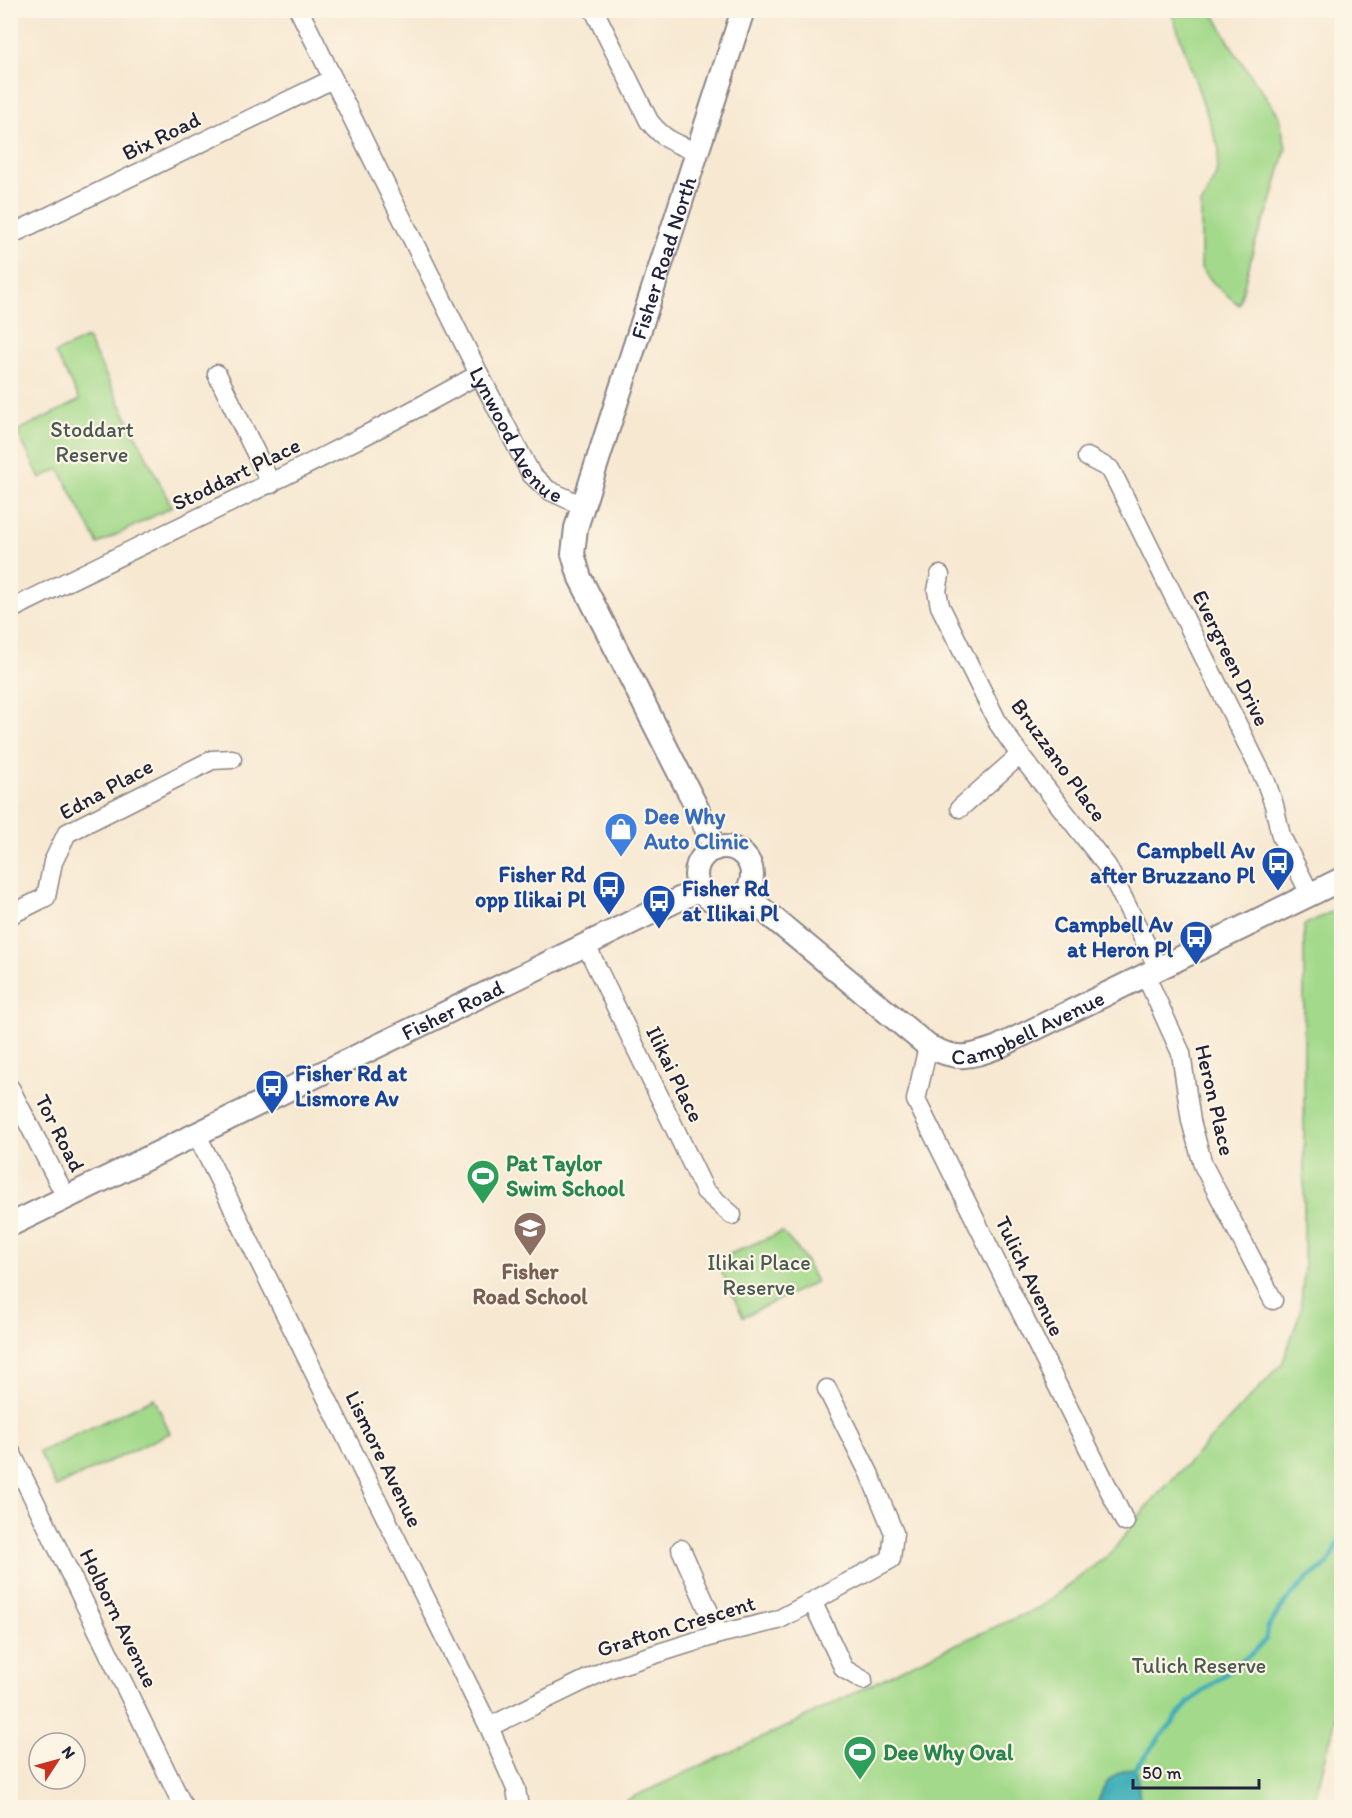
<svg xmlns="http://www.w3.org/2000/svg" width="1352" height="1818" font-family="Itim,sans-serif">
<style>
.green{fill:#a3d98a;stroke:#627e62;stroke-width:1.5}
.water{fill:#3dadb8;stroke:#30687a;stroke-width:1.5}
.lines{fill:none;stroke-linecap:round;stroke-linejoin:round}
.stream{stroke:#3dadb8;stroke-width:5}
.minor-casing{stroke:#8c8586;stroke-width:21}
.major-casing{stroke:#8c8586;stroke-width:26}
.minor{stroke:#fff;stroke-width:18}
.major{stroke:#fff;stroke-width:22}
.labels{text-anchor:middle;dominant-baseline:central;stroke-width:4.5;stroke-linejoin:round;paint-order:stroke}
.street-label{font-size:22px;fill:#22223b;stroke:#fcf5e5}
.park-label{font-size:22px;fill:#495953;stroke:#fcf5e5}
.shop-label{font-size:22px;font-weight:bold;fill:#366cbe;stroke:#fcf5e5;text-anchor:start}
.transit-label{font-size:22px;font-weight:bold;fill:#164399;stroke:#fcf5e5;text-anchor:end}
.leisure-label{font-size:22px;font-weight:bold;fill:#27864d;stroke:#fcf5e5;text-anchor:start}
.education-label{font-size:22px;font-weight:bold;fill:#785e54;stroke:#fcf5e5}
</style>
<rect width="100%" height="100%" fill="#fcf5e5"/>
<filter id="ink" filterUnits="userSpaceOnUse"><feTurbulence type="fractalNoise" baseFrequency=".0167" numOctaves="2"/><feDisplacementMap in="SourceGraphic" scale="12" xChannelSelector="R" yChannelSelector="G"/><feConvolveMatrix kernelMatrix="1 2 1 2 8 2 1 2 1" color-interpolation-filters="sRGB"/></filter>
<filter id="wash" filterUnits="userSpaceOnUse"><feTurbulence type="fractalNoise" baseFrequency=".008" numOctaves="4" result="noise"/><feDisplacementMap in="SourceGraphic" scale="24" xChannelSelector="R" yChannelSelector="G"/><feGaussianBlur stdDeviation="1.35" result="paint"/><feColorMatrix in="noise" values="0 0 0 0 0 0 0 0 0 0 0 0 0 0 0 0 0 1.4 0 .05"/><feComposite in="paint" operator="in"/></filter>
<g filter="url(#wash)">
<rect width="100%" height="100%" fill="#f7e8d1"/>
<g class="green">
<polygon points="1171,11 1212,11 1236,54 1279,115 1286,148 1270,206 1255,243 1239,305 1216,286 1201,268 1201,205 1216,174 1219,149"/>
<polygon points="87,338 172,507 98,544 59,469 40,478 17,431 80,400 55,353"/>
<polygon points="1341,907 1342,1695 1313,1807 609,1808 792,1724 918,1661 1040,1607 1112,1552 1146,1507 1282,1364 1300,1313 1304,1270 1304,925"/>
<polygon points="782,1232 801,1253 816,1282 743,1317 716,1260"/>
<polygon points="154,1398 170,1433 56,1487 39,1452"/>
</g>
<path class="water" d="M 1136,1767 L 1141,1807 L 1096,1807 C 1104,1782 1110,1773 1136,1767 Z"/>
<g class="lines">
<polyline class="stream" points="1133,1773 1136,1767 1189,1702 1255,1651 1266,1639 1268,1627 1285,1602 1309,1577 1328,1564 1342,1535"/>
</g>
</g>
<g filter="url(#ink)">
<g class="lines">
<g class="minor-casing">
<g id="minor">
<path id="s1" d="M 299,10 L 479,374 L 531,474 L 548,490 L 583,506"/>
<path d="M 594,10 L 649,121 C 664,140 676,144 697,152"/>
<polyline points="10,235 333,79"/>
<polyline points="217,374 271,484"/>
<polyline points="1087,457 1110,469 1116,480 1266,782 1274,805 1281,836 1310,894"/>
<polyline points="940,575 937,591 940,606 998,723 1020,755 1107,866 1158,968"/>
<path d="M 10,610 C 167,531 327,460 479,374"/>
<polyline points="960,808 1020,755"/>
<polyline points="10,915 46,897 53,862 67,833 212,760 232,759"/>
<polyline points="586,945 705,1191 732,1215"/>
<polyline points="1145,974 1181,1053 1191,1121 1203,1165 1273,1300"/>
<polyline points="928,1046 916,1100 1125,1522"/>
<polyline points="10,1088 67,1199"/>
<polyline points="197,1135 489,1727 516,1789 519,1808"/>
<polyline points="10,1450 184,1808"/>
<polyline points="681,1549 719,1634"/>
<polyline points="813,1603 844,1669 863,1680"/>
<polyline points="489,1727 608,1669 719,1634 778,1620 891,1559 894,1533 869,1473 827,1389"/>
</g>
</g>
<g class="major-casing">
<g id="major">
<circle cx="724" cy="875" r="28"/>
<path id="s2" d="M 715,849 L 696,806 L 580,578 L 573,554 L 576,528 L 583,506 L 743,10"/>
<path id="s3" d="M 744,894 L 928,1046 C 957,1061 968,1058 998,1047 L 1342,879"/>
<path id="s4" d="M 10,1225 L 700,889"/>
</g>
</g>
<use href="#minor" class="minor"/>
<use href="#major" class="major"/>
</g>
</g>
<defs>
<g id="shop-pin" transform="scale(1.725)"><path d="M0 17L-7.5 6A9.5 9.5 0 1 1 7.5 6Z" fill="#3f7fe0" stroke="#fcf5e5"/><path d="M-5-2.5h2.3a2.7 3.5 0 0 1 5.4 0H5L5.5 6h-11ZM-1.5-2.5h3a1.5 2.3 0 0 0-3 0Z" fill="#fff"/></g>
<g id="bus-pin" transform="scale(1.725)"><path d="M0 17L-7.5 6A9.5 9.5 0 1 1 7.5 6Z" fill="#1a4fb4" stroke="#fcf5e5"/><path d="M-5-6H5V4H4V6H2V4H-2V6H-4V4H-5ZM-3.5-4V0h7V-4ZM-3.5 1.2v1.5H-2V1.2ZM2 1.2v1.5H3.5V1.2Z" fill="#fff"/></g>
<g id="stadium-pin" transform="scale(1.725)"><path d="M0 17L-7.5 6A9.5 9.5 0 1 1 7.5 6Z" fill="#2e9e5b" stroke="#fcf5e5"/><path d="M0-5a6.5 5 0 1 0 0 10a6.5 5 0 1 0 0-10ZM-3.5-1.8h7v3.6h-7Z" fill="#fff"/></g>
<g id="school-pin" transform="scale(1.725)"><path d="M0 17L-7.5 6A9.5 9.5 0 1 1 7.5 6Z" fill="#8d6e63" stroke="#fcf5e5"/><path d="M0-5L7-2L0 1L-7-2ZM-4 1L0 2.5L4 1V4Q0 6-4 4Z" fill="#fff"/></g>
</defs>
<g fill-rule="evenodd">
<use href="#shop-pin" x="621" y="829"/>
<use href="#bus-pin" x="1278" y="863"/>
<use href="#bus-pin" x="609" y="887"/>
<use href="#bus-pin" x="659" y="901"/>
<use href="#bus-pin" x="1196" y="937"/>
<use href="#bus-pin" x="272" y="1086"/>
<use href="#stadium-pin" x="483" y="1176"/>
<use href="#school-pin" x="530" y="1228"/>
<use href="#stadium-pin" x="860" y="1752"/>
</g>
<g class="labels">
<g class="street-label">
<text transform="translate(161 136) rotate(-26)">Bix Road</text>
<text stroke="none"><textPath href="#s2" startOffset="638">Fisher Road North</textPath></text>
<text stroke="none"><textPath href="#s1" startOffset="478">Lynwood Avenue</textPath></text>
<text transform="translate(236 474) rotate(-26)">Stoddart Place</text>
<text transform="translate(1231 658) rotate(64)">Evergreen Drive</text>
<text transform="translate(1059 760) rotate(54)">Bruzzano Place</text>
<text transform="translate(106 789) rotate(-29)">Edna Place</text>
<text stroke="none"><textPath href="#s4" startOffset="492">Fisher Road</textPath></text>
<text stroke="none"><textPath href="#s3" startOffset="346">Campbell Avenue</textPath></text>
<text transform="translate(675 1074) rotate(64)">Ilikai Place</text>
<text transform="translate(1215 1100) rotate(77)">Heron Place</text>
<text transform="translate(60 1133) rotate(63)">Tor Road</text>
<text transform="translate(1030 1276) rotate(64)">Tulich Avenue</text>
<text transform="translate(384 1459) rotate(64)">Lismore Avenue</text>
<text transform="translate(119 1618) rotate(64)">Holborn Avenue</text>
<text transform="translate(676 1626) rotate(-17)">Grafton Crescent</text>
</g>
<g class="park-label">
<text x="92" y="429">Stoddart<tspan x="92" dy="25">Reserve</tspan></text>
<text x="759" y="1262">Ilikai Place<tspan x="759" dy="25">Reserve</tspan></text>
<text x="1199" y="1665">Tulich Reserve</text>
</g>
<g class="shop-label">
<text x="644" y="816">Dee Why<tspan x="644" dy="25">Auto Clinic</tspan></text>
</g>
<g class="transit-label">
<text x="1255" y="850">Campbell Av<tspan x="1255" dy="25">after Bruzzano Pl</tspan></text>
<text x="586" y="874">Fisher Rd<tspan x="586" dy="25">opp Ilikai Pl</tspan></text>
<text x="682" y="888" text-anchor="start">Fisher Rd<tspan x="682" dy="25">at Ilikai Pl</tspan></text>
<text x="1173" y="924">Campbell Av<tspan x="1173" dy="25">at Heron Pl</tspan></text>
<text x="295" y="1073" text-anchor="start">Fisher Rd at<tspan x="295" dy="25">Lismore Av</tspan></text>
</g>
<g class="leisure-label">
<text x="506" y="1163">Pat Taylor<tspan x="506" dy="25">Swim School</tspan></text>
<text x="883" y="1752">Dee Why Oval</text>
</g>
<g class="education-label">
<text x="530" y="1271">Fisher<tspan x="530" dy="25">Road School</tspan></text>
</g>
</g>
<rect width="1352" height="1818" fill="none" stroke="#fcf5e5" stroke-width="36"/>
<g transform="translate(57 1761) rotate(54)"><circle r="28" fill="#fcf5e5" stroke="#a5a1a1" stroke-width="1.5"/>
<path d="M0-4.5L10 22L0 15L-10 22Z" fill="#c8321e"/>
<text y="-9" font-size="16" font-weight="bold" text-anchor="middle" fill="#22223b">N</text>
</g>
<path d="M1133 1779v9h126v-9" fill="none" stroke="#22223b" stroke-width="3"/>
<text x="1142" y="1779" font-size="18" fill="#22223b" stroke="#fcf5e5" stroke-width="4.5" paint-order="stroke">50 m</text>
</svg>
